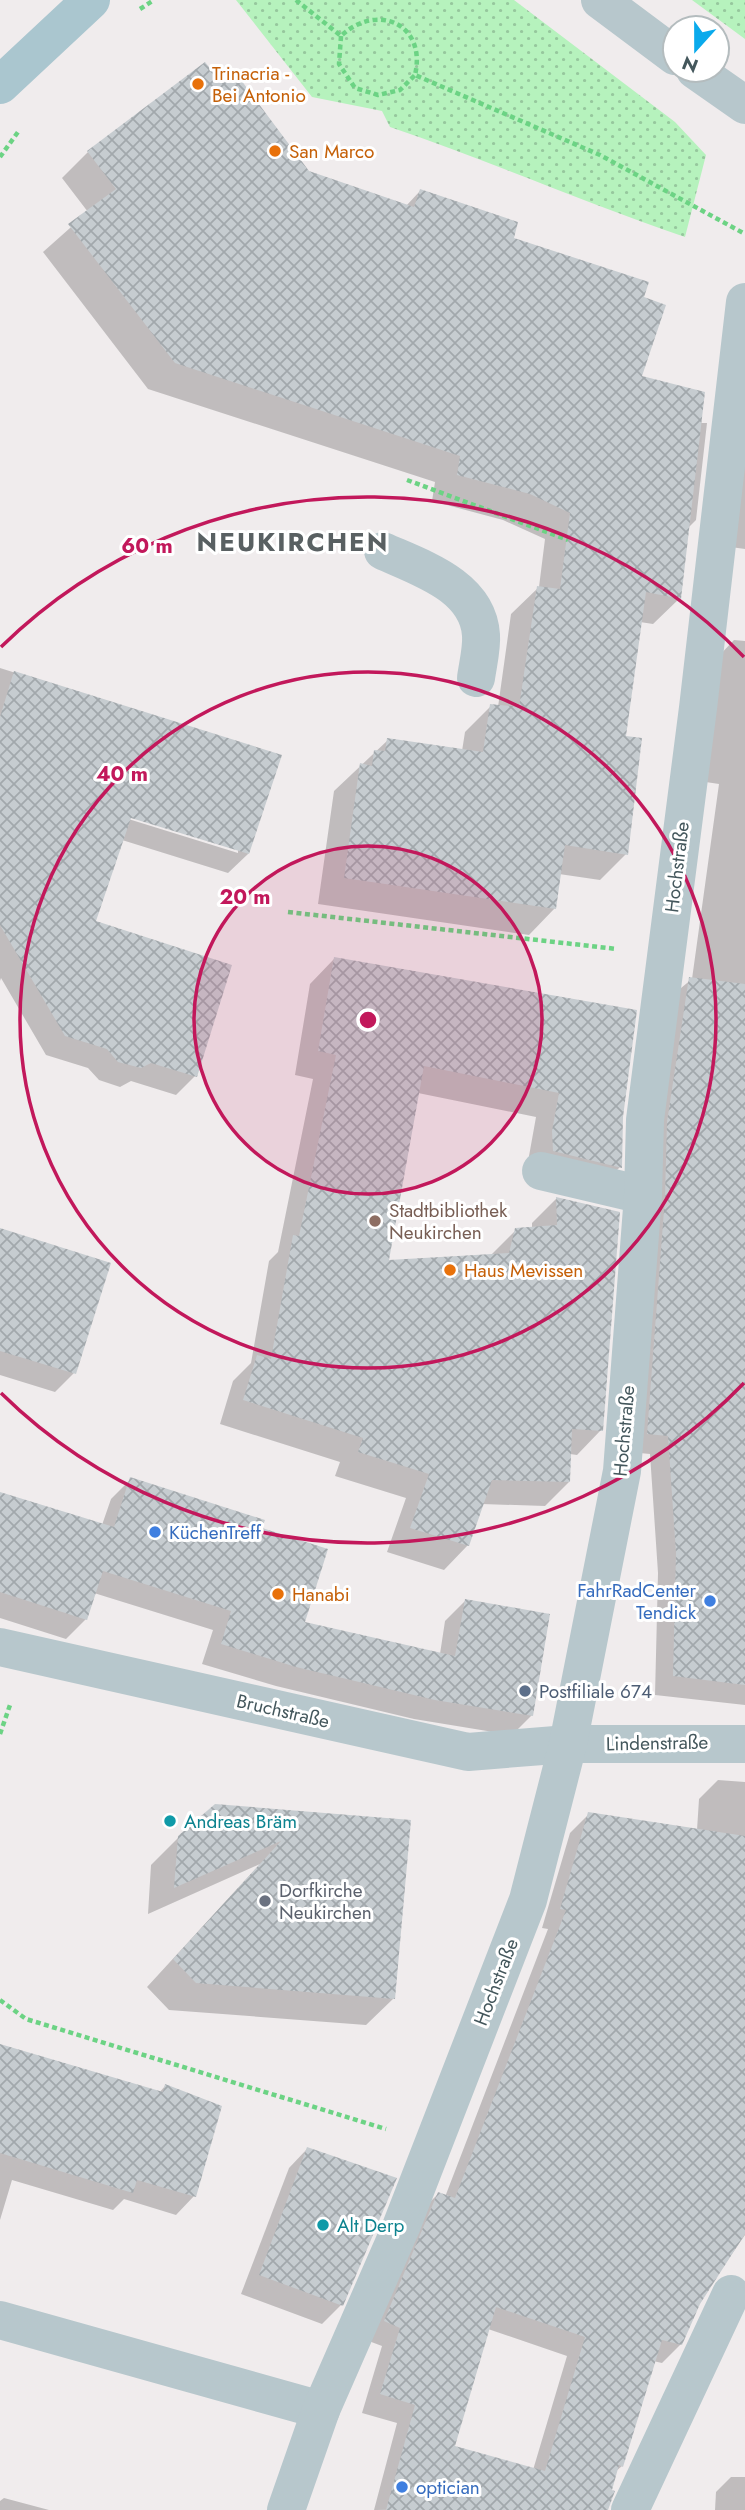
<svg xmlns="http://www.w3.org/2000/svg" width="745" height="2510" font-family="Jost,sans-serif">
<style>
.grass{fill:url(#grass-dots)}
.shadow{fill:#0003;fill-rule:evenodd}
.building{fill:url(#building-cross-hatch);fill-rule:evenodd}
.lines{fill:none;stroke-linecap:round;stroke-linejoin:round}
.path{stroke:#6cd384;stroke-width:4.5;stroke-dasharray:5 3.5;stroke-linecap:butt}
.minor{stroke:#b7c7cc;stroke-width:38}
.major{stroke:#aac6cf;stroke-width:38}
.ring{fill:none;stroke:#c2185b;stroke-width:3.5}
.food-dot{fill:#e8710a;stroke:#fff;stroke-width:2.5}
.education-dot{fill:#8d6e63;stroke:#fff;stroke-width:2.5}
.shop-dot{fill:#3f7fe0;stroke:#fff;stroke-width:2.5}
.service-dot{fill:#5c6f8a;stroke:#fff;stroke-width:2.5}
.culture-dot{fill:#0f9aa8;stroke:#fff;stroke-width:2.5}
.worship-dot{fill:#6b7280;stroke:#fff;stroke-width:2.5}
.labels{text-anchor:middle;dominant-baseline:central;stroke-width:6;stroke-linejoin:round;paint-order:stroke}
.food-label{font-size:19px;fill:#c56008;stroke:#fff;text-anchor:start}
.street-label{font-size:19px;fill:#44575c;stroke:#fff}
.education-label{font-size:19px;fill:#785e54;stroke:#fff;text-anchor:start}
.shop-label{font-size:19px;fill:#366cbe;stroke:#fff;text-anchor:start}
.service-label{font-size:19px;fill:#4e5e75;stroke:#fff;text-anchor:start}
.culture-label{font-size:19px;fill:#0d838f;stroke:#fff;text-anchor:start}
.worship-label{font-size:19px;fill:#5b616d;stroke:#fff;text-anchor:start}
.district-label{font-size:26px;font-weight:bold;letter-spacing:2px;fill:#596062;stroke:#fff}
.centre{fill:#c2185b;stroke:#fff;stroke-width:3.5}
.ring-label{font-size:21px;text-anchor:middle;font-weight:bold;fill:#c2185b;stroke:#fff;stroke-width:6;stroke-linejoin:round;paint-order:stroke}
</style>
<defs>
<pattern id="grass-dots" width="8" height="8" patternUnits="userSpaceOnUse" patternTransform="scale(1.75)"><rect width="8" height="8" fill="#b6f2bd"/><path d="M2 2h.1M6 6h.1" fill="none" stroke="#96c79d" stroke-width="1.8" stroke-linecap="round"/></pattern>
<pattern id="building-cross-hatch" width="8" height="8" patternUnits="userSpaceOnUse" patternTransform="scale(1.75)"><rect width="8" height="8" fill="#c6ccd0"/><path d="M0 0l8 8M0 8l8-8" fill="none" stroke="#a2a8ac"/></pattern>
</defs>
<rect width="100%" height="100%" fill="#f0eced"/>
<g class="grass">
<path d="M 236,0 L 514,0 L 675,122 L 706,155 L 685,237 C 586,203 490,161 390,127 L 382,111 L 312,97 Z"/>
<polygon points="692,0 745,0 745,39"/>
</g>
<g class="shadow">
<polygon points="88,152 308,173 406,206 420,191 512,239 642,298 640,378 700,423 707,423 696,520 688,528 680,598 653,624 640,622 624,737 626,854 600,880 559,874 555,908 529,935 318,904 334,791 388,740 462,751 465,732 491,706 498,707 511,614 539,587 545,539 503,520 432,501 435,482 148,389 43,252 88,212 62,178"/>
<polygon points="745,434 745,549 723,546"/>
<polygon points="734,640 745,641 745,1705 655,1695 658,1573 650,1454 629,1452 670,997 692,979 719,784 699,781 716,659"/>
<path d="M 0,668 L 279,756 L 248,854 L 228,873 L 122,840 L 94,923 L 195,1076 L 176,1095 L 131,1081 L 120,1087 L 99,1080 L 88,1068 L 46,1055 L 1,978 L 0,981 ZM 123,814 L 238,849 L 238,853 L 122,817 Z"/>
<polygon points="334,959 622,1117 620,1167 596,1191 530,1175 529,1156 536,1117 418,1093 387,1262 491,1255 516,1230 532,1229 532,1223 556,1199 601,1430 577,1455 570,1454 569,1482 545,1506 482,1504 468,1545 444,1570 387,1552 406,1498 335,1476 340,1462 220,1424 233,1381 251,1363 269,1261 278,1252 313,1079 295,1075 310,984"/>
<polygon points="0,1229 74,1373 55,1392 0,1375"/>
<polygon points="131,1479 260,1529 303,1623 440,1654 445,1621 465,1601 532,1715 512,1735 414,1719 276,1686 202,1664 213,1630 94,1593 86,1619 66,1639 0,1618 0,1493 102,1525 111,1499"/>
<path d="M 718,1780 L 745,1782 L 745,2235 L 698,2303 L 681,2344 L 662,2363 L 653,2361 L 622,2466 L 615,2472 L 610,2489 L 591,2508 L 374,2510 L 397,2423 L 362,2413 L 382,2346 L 366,2340 L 419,2213 L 438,2194 L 445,2197 L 548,1929 L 542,1928 L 570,1833 L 589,1814 L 697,1830 L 699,1799 ZM 488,2329 L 567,2356 L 533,2470 L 453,2447 Z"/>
<polygon points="409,1822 394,1998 366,2025 169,2010 147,1987 260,1864 148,1914 151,1865 179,1837"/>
<polygon points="0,2046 159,2093 165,2086 194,2196 176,2215 124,2199 113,2210 12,2180 0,2220"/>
<polygon points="307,2149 341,2305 322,2324 241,2294 289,2168"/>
<polygon points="731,2477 745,2477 745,2510 715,2510 716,2492"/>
<polygon points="4,2498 49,2510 0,2510 0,2501"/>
</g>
<g class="building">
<polygon points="205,62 218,78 232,68 309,171 414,207 420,189 518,222 514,238 649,282 644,297 666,305 642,376 705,392 681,599 646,592 626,736 642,738 628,855 565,845 556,909 344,878 360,763 372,766 374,750 385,751 387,738 483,752 490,704 519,707 537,586 560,589 570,513 530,494 457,475 460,456 175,363 68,224 116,189 87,151"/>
<polygon points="14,671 282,755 249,854 131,818 96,921 232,965 197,1077 151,1063 141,1068 118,1062 107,1049 65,1036 0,925 0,717"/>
<polygon points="334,957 637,1010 623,1117 622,1168 553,1151 552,1131 559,1093 424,1066 389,1260 509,1253 515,1228 557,1225 556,1197 620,1212 603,1431 572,1429 570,1482 492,1480 469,1546 410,1528 429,1474 358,1452 363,1438 243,1400 257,1355 271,1359 293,1235 299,1236 336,1055 318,1051"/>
<polygon points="689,977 745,984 745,1685 673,1676 676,1553 668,1436 647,1434 665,1197 667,1122"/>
<polygon points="0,1228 111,1263 76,1374 0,1351"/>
<polygon points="130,1477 265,1520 262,1528 328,1549 305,1622 455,1656 465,1599 550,1614 533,1716 435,1700 296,1667 221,1644 231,1611 103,1571 87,1620 0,1592 0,1492 114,1527"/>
<polygon points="215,1804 411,1820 395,1999 196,1983 173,1959 281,1841 174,1888 178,1836"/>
<path d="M 588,1812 L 745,1836 L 745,2234 L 700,2304 L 682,2345 L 662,2340 L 623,2467 L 619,2465 L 612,2490 L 585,2482 L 615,2491 L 608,2510 L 386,2510 L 415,2405 L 380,2394 L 400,2328 L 384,2321 L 438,2192 L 455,2198 L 566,1910 L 560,1909 ZM 496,2307 L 585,2337 L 545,2471 L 455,2446 Z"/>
<polygon points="0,2044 163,2092 165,2084 222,2106 196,2197 137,2180 133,2193 0,2153"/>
<polygon points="307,2147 397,2178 343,2306 259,2275"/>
</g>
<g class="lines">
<g class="path">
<path d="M 296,0 L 341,36 C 377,2 427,24 415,75 L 600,155 L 745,234"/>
<polyline points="140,9 154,0"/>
<polyline points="341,36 339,64 355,88 378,95 400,90 415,75"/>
<polyline points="0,157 18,132"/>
<polyline points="407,480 568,540"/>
<polyline points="288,912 617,949"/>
<polyline points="0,1734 11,1702"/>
<polyline points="0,2000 26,2019 386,2129"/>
</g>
<g class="minor">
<polyline points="600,0 675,56"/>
<polyline points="695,70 745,105"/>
<path d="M 383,551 C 421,568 478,586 481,635 C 482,648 478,664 476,678"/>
<polyline points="541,1171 643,1195"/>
<polyline points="0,1647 468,1752 568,1744 745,1744"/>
<polyline points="0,2320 321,2410"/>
<polyline points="286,2510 321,2410 401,2227 528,1900 568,1744 622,1471 643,1195 645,1120 698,708 745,302"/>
<polyline points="630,2510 731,2294"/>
</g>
<polyline class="major" points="0,85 91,0"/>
</g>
<circle cx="368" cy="1020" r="174" fill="#c2185b" fill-opacity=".12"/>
<g class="ring">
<circle cx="368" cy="1020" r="174"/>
<circle cx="368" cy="1020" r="348"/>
<path d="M744 1383A523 523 0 0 1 1 1393M1 647A523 523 0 0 1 744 657"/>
</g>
<g class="food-dot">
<circle cx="198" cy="84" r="7"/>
<circle cx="275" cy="151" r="7"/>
<circle cx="450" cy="1270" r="7"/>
<circle cx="278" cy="1594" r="7"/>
</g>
<circle class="education-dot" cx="375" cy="1221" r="7"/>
<g class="shop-dot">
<circle cx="155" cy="1532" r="7"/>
<circle cx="710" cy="1601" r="7"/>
<circle cx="402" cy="2487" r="7"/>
</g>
<circle class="service-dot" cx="525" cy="1691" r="7"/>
<g class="culture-dot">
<circle cx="170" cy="1821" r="7"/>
<circle cx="323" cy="2225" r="7"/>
</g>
<circle class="worship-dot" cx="265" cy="1901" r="7"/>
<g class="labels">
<g class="food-label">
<text x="212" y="73">Trinacria -<tspan x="212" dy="22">Bei Antonio</tspan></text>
<text x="289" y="151">San Marco</text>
<text x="464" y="1270">Haus Mevissen</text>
<text x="292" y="1594">Hanabi</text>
</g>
<g class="street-label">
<text transform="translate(677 867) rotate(-83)">Hochstraße</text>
<text transform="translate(624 1431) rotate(-85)">Hochstraße</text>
<text transform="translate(283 1711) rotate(13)">Bruchstraße</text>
<text transform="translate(657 1743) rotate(-1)">Lindenstraße</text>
<text transform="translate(496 1982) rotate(-69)">Hochstraße</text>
</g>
<g class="education-label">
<text x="389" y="1210">Stadtbibliothek<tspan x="389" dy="22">Neukirchen</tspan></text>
</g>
<g class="shop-label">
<text x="169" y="1532">KüchenTreff</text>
<text x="696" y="1590" text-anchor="end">FahrRadCenter<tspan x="696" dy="22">Tendick</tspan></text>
<text x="416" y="2487">optician</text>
</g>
<g class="service-label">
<text x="539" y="1691">Postfiliale 674</text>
</g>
<g class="culture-label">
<text x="184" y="1821">Andreas Bräm</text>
<text x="337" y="2225">Alt Derp</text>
</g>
<g class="worship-label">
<text x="279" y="1890">Dorfkirche<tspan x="279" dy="22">Neukirchen</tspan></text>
</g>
<g class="district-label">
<text x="293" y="542">NEUKIRCHEN</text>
</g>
</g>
<circle cx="368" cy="1020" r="10" class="centre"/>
<g class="ring-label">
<text x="147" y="553">60 m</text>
<text x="122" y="781">40 m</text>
<text x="245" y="904">20 m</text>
</g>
<g transform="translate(696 49) rotate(201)"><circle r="33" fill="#ffffff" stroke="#b4bcbe" stroke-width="2"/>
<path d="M0-5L12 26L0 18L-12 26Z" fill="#0aaaec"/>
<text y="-10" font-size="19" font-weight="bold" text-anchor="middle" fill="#44575c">N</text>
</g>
</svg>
